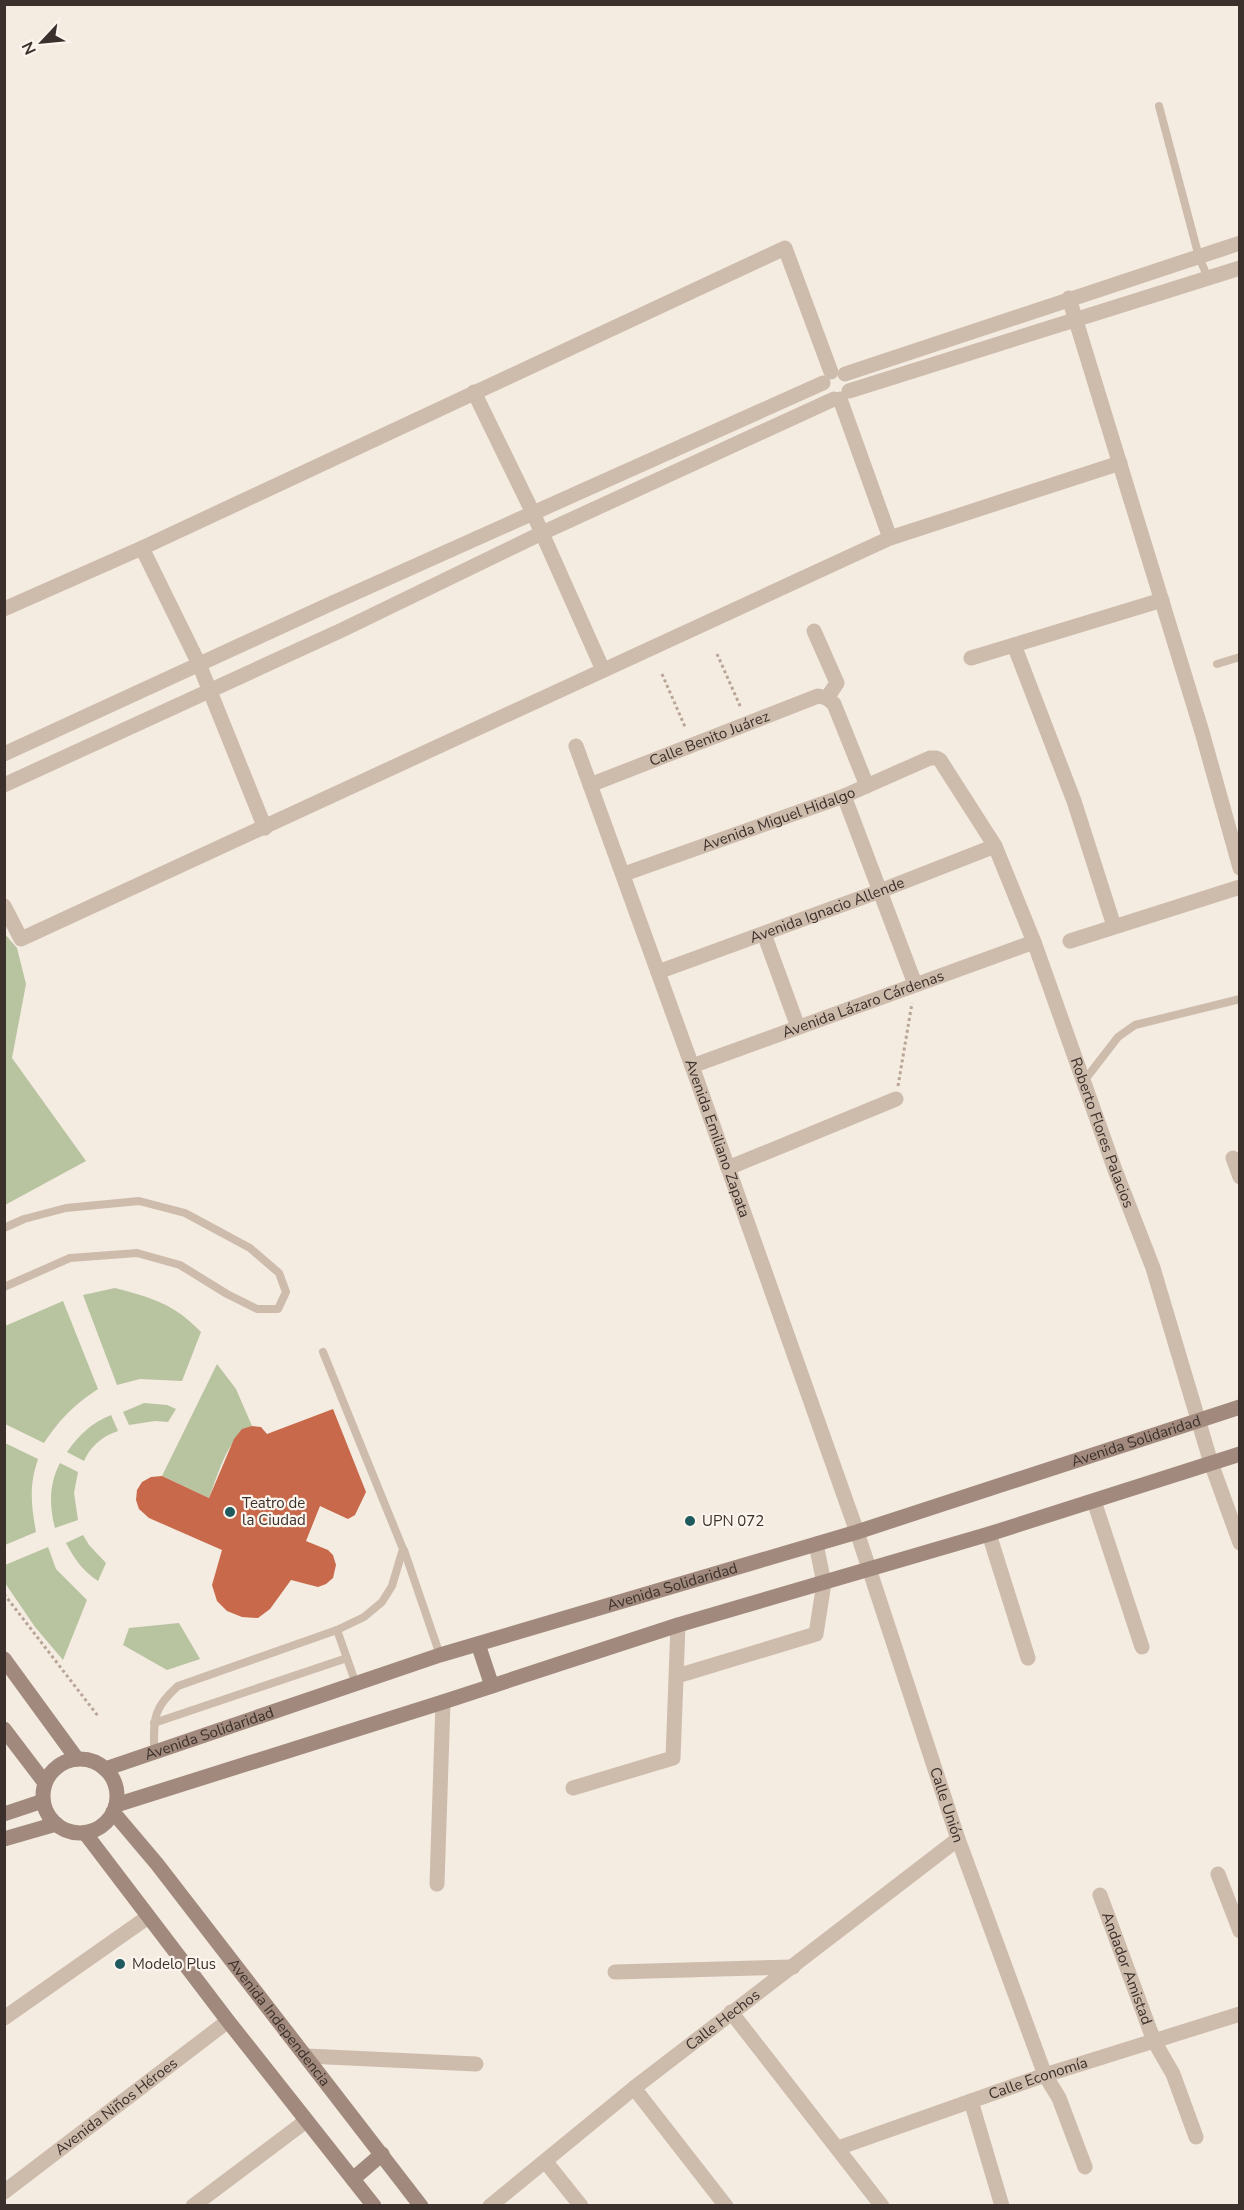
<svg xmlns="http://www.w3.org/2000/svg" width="1244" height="2210" font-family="'Nunito Sans',sans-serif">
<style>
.green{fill:#b8c4a0}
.building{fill:#c8694b}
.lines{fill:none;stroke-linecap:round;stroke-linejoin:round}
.path{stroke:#b9a596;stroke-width:3;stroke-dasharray:3 3;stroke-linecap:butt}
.service{stroke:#cdbbac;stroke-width:8}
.minor{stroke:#cdbbac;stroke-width:15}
.secondary{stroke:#a18a7d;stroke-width:15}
.poi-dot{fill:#1f5a5e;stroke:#fbf5ee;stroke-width:2}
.labels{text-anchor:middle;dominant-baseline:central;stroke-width:4.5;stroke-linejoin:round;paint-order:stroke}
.street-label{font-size:15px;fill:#3b302b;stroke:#fbf5ee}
.poi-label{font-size:15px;fill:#3b302b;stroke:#fbf5ee;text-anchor:start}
</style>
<rect width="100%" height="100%" fill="#f4ebe1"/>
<g class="green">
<polygon points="4,933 17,948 26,984 12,1058 86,1161 5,1205"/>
<path d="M 115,1288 C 152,1298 173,1303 201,1332 L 182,1381 L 140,1379 L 117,1385 L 83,1295 Z"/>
<path d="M 63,1301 L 98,1389 C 74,1405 60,1419 44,1443 L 5,1424 L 5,1326 Z"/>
<path d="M 217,1364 L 236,1389 L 252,1426 C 228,1435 218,1475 209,1498 L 162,1476 Z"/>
<polygon points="144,1403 167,1405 176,1409 168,1422 155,1421 129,1425 123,1412"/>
<path d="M 111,1415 L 118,1431 C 102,1436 90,1447 84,1461 L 67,1452 C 79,1435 91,1423 111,1415 Z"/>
<path d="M 5,1443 L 38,1459 C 29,1486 31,1504 36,1532 L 5,1545 Z"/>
<path d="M 60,1463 L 78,1472 L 74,1493 L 78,1520 L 55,1528 C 49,1505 49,1484 60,1463 Z"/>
<path d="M 83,1535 L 89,1545 L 106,1563 L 98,1581 C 83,1571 75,1560 66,1543 Z"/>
<polygon points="48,1547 56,1569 87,1600 63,1660 35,1627 5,1583 5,1565"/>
<polygon points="179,1623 200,1659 167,1670 123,1645 129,1628"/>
</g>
<polygon class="building" points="333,1409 366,1492 355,1515 348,1519 320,1506 306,1541 328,1550 333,1555 336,1565 333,1578 326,1584 318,1587 291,1580 270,1609 258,1618 242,1617 227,1611 217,1601 212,1585 222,1550 149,1518 139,1509 136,1500 137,1490 142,1482 151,1477 162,1476 209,1498 234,1439 242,1429 252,1426 261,1427 267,1434"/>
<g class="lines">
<g class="path">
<polyline points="717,654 741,708"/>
<polyline points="662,674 686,729"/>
<polyline points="898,1086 912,1003"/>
<polyline points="4,1594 98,1716"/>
</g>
<g class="service">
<polyline points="1159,106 1199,257 1208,278"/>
<polyline points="1217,664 1240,657"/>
<polyline points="1084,1081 1118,1037 1135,1025 1240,999"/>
<polyline points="4,1228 24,1219 66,1208 139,1201 185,1213 250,1248 279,1273 286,1292 278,1309 257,1309 227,1294 180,1265 137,1253 70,1258 4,1287"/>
<polyline points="404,1550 440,1655"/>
<polyline points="337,1630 356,1684"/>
<polyline points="154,1723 347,1658"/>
<path d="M 154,1752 C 154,1719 152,1709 178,1686 L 337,1630 L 364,1617 L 382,1602 L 392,1586 L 403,1549 L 323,1352"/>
</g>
<g class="minor">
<polyline points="1069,298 1202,732 1240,868"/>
<polyline points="845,374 1240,243"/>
<polyline points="849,391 1240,268"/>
<polyline points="474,392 533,513 603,670"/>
<polyline points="840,399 890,538"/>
<polyline points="142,548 199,664 265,828"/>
<polyline points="4,609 142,548 785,248 831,372"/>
<polyline points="814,631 837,683 827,698"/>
<polyline points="1014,645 1074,801 1114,926"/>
<polyline points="971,658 1162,600"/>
<polyline points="827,698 834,704 867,786"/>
<path id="s1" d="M 576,746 L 692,1066 L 857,1532 L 958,1839 L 1045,2075 L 1059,2098 L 1085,2167"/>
<polyline points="4,754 328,605 823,383"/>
<polyline points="4,785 342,630 542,533 834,399"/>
<path id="s2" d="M 590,785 L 818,696 L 827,698"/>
<polyline points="844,796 915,984"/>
<path id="s3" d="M 624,874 L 844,796 L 930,758 L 936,758 L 940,760 L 995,846 L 1034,942 L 1115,1170 L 1153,1268 L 1211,1463 L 1240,1543"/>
<polyline points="4,906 21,939 890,538 1120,463"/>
<polyline points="764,934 798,1027"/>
<polyline points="1070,941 1240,887"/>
<path id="s4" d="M 658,972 L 880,891 L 995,846"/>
<path id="s5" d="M 692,1066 L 1034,942"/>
<polyline points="1233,1158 1240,1177"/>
<polyline points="728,1168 896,1099"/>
<polyline points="1094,1501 1142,1647"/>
<polyline points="989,1534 1028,1658"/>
<polyline points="677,1676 816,1634 824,1583 816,1544"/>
<polyline points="573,1788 673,1758 678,1625"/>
<polyline points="1218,1874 1240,1931"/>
<polyline points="437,1884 443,1702"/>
<path id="s6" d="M 1100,1895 L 1154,2041 L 1173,2074 L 1196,2137"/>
<polyline points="615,1972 793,1967"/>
<polyline points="731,2012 882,2206"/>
<polyline points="4,2018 148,1917"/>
<polyline points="307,2056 476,2064"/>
<polyline points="634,2088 726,2206"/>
<polyline points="971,2101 1002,2206"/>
<path id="s7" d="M 838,2148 L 1045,2075 L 1240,2014"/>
<polyline points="545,2161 581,2206"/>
<path id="s8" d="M 4,2192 L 228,2021"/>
<polyline points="193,2206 306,2121"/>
<path id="s9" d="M 490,2206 L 634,2088 L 958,1839"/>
</g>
<g class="secondary">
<polyline points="478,1644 492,1686"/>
<polyline points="4,1659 77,1759"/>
<polyline points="4,1729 45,1783"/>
<circle cx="80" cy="1796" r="37"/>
<path id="s10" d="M 105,1769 L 440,1655 L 857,1532 L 1240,1407"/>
<polyline points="116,1805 443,1702 678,1625 989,1534 1240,1454"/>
<path id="s11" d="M 113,1812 L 157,1864 L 421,2206"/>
<polyline points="4,1814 43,1801"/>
<polyline points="85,1833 228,2021 374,2206"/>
<polyline points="4,1839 56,1824"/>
<polyline points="353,2179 382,2154"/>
</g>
</g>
<g class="poi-dot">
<circle cx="230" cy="1512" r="6"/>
<circle cx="690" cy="1521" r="6"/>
<circle cx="120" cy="1964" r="6"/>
</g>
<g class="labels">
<g class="street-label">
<text stroke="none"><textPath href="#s2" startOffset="128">Calle Benito Juárez</textPath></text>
<text stroke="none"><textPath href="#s3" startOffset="164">Avenida Miguel Hidalgo</textPath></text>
<text stroke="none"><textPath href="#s4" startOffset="180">Avenida Ignacio Allende</textPath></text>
<text stroke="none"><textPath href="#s5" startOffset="182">Avenida Lázaro Cárdenas</textPath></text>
<text stroke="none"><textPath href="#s3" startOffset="746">Roberto Flores Palacios</textPath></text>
<text stroke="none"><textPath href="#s1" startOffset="417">Avenida Emiliano Zapata</textPath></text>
<text stroke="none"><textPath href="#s10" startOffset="1082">Avenida Solidaridad</textPath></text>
<text stroke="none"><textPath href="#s10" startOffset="596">Avenida Solidaridad</textPath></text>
<text stroke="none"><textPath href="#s10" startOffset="110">Avenida Solidaridad</textPath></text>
<text stroke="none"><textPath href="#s1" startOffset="1122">Calle Unión</textPath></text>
<text stroke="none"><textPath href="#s6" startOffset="78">Andador Amistad</textPath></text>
<text stroke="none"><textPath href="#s9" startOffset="298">Calle Hechos</textPath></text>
<text stroke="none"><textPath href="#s11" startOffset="268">Avenida Independencia</textPath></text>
<text stroke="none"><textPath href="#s7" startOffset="212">Calle Economía</textPath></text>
<text stroke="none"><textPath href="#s8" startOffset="141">Avenida Niños Héroes</textPath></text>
</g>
<g class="poi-label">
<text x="242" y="1503">Teatro de<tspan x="242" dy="17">la Ciudad</tspan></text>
<text x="702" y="1521">UPN 072</text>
<text x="132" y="1964">Modelo Plus</text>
</g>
</g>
<rect width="1244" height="2210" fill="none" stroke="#3b302b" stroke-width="12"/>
<g transform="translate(42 42) rotate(244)" stroke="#fbf5ee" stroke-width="4.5" paint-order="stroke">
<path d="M0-4.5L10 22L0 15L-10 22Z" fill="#3b302b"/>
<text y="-9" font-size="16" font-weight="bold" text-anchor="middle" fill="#3b302b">N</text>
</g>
</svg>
